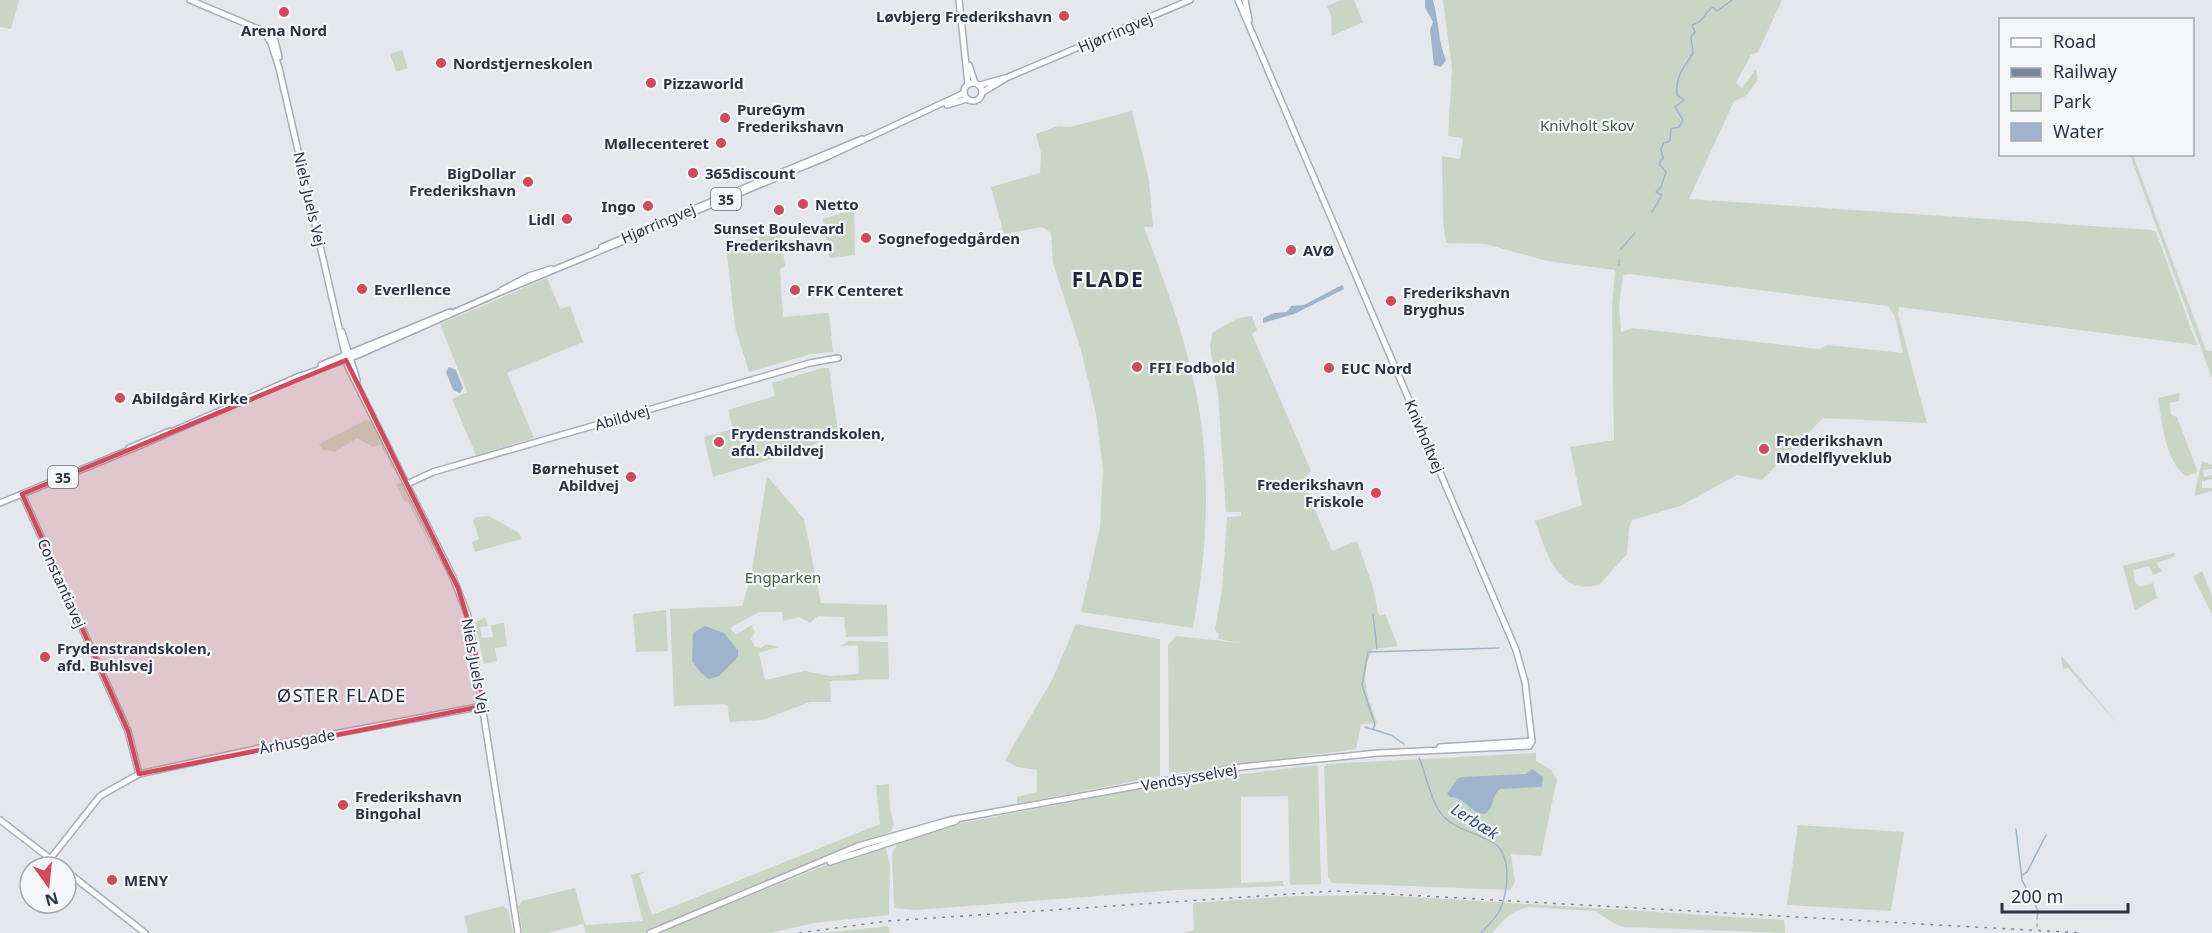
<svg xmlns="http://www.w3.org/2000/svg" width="2212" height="933" font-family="'Noto Sans',sans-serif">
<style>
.green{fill:#c9d6c5;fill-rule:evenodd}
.water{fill:#9fb4cc}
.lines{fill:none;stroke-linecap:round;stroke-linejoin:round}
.stream{stroke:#9fb4cc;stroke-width:1.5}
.secondary-casing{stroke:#a9aeb7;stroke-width:8}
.primary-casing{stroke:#a3abb8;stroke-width:8}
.secondary{stroke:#fff;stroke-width:5}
.primary{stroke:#fff;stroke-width:5}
.rail{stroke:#7d8696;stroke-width:1.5;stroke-dasharray:3 6;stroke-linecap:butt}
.marked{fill:#d1495b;fill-opacity:0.2;stroke:#d1495b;stroke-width:4.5;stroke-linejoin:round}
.poi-dot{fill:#d1495b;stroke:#f4f6f9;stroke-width:2}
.labels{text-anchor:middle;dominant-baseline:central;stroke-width:4.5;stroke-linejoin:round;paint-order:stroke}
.shield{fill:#f4f6f9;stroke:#676e7b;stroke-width:1.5}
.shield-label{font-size:14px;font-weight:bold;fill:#2b3445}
.poi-label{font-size:15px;font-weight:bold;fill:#2b3445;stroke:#f4f6f9;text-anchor:start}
.street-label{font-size:15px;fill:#2b3445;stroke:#f4f6f9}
.park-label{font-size:15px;fill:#3f6138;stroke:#f4f6f9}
.water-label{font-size:16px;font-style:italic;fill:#34527a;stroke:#f4f6f9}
.quarter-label{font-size:18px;letter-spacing:1.5px;fill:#1d2536;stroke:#f4f6f9}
.district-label{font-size:21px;font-weight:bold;letter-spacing:1.5px;fill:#1d2536;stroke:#f4f6f9}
</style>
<rect width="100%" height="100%" fill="#e4e7ec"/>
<g class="green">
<polygon points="0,0 19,0 11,29 0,27"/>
<polygon points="1342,0 1354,0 1363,22 1332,36 1331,16 1327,6"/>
<path d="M 1443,0 L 1782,0 L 1758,52 L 1751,55 L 1736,83 L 1742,88 L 1756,69 L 1758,79 L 1746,96 L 1734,101 L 1689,199 L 2152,230 L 2156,232 L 2197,345 L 1899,307 L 1898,315 L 1927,423 L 1823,418 L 1762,480 L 1737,475 L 1680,506 L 1632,520 L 1629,528 L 1627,554 L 1600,584 C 1558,598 1546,551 1535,521 L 1582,505 L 1570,447 L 1614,440 L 1612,309 L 1615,270 L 1547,261 L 1486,244 L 1446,243 L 1443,221 L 1442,156 L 1460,159 L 1463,138 L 1448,136 L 1452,69 ZM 1629,274 L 1888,306 L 1895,317 L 1903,353 L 1827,345 L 1819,349 L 1632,328 L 1621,332 L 1619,306 L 1623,275 Z"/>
<polygon points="402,50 408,68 396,72 390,54"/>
<path d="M 1132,111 L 1149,180 L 1153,227 L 1144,227 C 1163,279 1183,330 1194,383 C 1212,464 1208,547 1193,628 L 1081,612 L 1100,527 L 1103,470 L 1096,414 L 1081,350 L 1053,263 L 1051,233 L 1042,227 L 1004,234 L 991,187 L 1040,173 L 1041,153 L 1036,134 L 1058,126 L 1070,127 Z"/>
<polygon points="2130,155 2133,155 2206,350 2212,351 2212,378"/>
<polygon points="854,209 855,255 831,258 829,257 823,219"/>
<polygon points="780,232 785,266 780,269 783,317 829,313 833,352 811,354 749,372 735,327 726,244"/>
<polygon points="547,278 560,309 570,306 583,342 507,373 534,438 476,455 452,399 467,392 440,324"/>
<path d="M 1252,316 L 1257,330 L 1252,334 L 1311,471 L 1303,480 L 1332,551 L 1357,541 L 1373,587 L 1378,613 L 1380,616 L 1385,614 L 1398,646 L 1373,649 C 1358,675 1368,698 1377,723 L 1361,724 L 1356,749 L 1169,774 L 1168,645 L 1176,636 L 1240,643 L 1218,639 L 1219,634 L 1215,630 L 1222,590 L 1227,517 L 1241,516 L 1241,512 L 1226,512 L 1218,394 L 1210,347 L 1212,333 L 1238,318 Z"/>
<polygon points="822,368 829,368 838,432 805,449 713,477 704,437 733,429 728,410 775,396 772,383"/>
<path d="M 2180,393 L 2179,401 L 2170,403 L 2171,415 L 2177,417 L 2197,470 L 2196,473 L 2186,476 C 2165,461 2162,422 2158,398 Z"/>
<polygon points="366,420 371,421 399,479 380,444 373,447 357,438 335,452 323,450 319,444"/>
<polygon points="2202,461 2212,465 2212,469 2203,470 2204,477 2212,475 2212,479 2202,481 2202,488 2212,488 2212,491 2194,496"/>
<polygon points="767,476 804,519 821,603 887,605 888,636 846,637 844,617 818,616 810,623 799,617 783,621 782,612 759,612 730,628 736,635 751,625 755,632 751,639 755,647 761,648 766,644 779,647 759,653 765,680 805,671 830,676 859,674 858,645 840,646 849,641 888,642 889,679 830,681 831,702 810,702 762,720 729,722 728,706 723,704 674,706 670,609 742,606 751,577"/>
<polygon points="401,482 438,559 438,561 408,502 404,501 396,485"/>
<polygon points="489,516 519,533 521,539 475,552 472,542 479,539 473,520 476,517"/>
<polygon points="2175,553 2174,557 2156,563 2162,571 2153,575 2149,566 2133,570 2135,582 2140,587 2153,583 2157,598 2135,610 2123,566"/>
<polygon points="2202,571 2212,596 2212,614 2193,577"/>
<polygon points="666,610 668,651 636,652 633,614"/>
<polygon points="485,617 488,626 480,627 482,638 493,637 491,625 504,623 507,646 495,648 497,661 484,664 475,623"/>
<polygon points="1076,624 1160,639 1160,776 1017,804 1017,797 1037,792 1037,770 1017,767 1005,760 1052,680"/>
<polygon points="2061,655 2117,723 2068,668 2063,669"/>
<polygon points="1536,753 1536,761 1551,770 1557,779 1541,856 1511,854 1515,882 1510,890 1332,883 1328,878 1324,767 1327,764"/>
<polygon points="1316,765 1318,767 1321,884 1291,885 1290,881 1288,796 1241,797 1241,883 1282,881 1284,886 1176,890 916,910 894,908 892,854 898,842 947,826 1171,783"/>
<polygon points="889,784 890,809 894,825 891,831 878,838 643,933 586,933 583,924 547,933 523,933 518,907 522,901 575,888 585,925 643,921 631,875 647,871 639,875 652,915 880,824 876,785"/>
<polygon points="1798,825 1904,832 1891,911 1787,905"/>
<polygon points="885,846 890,864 889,915 814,923 770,933 665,933 664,931 831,863"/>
<path d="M 1381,895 L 1784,920 L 1785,933 L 1624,927 L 1615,924 L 1595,911 L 1528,907 C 1512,910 1502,921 1492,933 L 1184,933 L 1194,930 L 1193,903 L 1294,896 Z"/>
<polygon points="503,906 508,910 513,933 468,933 464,916"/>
<polygon points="888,926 890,933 824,933"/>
</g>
<g class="water">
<path d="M 1425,0 L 1433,0 C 1439,21 1438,42 1446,60 L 1441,67 L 1434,65 L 1430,30 L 1433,22 L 1425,8 Z"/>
<polygon points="1342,285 1344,289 1294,314 1263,323 1263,318 1274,313 1287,312 1291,306 1304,305"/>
<polygon points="449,367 456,370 463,388 460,393 453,390 446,372"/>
<polygon points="705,626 724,633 738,650 738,657 719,676 709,679 701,673 692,661 693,633"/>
<path d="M 1532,769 L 1543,777 L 1542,787 L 1500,789 C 1491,796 1495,807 1485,814 C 1470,814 1465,796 1450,797 L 1447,794 L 1457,779 L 1462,777 L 1526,774 Z"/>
</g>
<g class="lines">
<g class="stream">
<path d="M 1652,212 L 1662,195 L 1656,192 L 1661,187 L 1666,172 L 1659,164 L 1663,158 L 1661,149 L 1664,143 L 1670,141 L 1671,129 L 1679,127 L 1683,120 L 1675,107 L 1684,100 L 1677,95 C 1675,76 1684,68 1693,53 L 1691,37 L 1695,32 L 1692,25 C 1703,23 1704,13 1713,7 L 1717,11 L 1732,0"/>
<polyline points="1620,250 1635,233"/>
<polyline points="1619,265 1619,260"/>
<polyline points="1373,614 1377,649"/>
<polyline points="1365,727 1391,735 1404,744"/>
<polyline points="1373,729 1375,725 1362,685 1368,652 1499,648"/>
<path d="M 1419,758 C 1427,776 1431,804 1444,817 C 1458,831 1478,833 1494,843 C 1513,857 1508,893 1499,912 C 1495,919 1487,926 1481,933"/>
<polyline points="2016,829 2022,880 2038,911 2037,919"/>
<polyline points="2022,875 2027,872 2046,835"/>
<polyline points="2037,927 2037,924"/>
</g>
<g class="secondary-casing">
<g id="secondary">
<polyline points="190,0 268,33 275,41 279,57"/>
<polyline points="959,0 968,84"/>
<polyline points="1238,0 1516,650 1525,682 1532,741 1529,746"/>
<polyline points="1245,0 1249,20"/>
<polyline points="264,32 271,43 279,68 348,367 452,575 468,616 518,933"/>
<polyline points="969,65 975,83"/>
<polyline points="342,332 357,380"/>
<polyline points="407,484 433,472 810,363 838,358"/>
<polyline points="22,494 128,731 139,774"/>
<polyline points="1440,747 1532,741"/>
<polyline points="0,820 61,867"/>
<polyline points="50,859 100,796 139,774 264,747 483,706"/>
<polyline points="830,862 956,821"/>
<polyline points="66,871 145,933"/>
<polyline points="650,933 858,846 950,820 1241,767 1378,753 1529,746"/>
</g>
</g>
<g class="primary-casing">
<g id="primary">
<circle cx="973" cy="92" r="9"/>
<polyline points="980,85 1005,78"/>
<polyline points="983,92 1006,78 1190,0"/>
<polyline points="947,105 967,99"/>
<polyline points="602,247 862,139"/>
<polyline points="502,290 529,276 551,269"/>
<polyline points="321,365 450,312"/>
<polyline points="301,376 358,355 498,293 829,156 964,93"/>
<polyline points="129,448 170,431"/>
<polyline points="0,503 141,445 302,375"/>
</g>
</g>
<use href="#secondary" class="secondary"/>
<use href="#primary" class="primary"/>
<polyline class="rail" points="799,933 888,921 1335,891 2082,933"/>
</g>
<path class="marked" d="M 346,360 L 458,588 L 473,636 L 483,706 L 139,774 L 128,731 L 22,494 Z"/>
<g class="poi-dot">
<circle cx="284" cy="12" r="6"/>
<circle cx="1064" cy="16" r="6"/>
<circle cx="441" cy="63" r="6"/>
<circle cx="651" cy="83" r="6"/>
<circle cx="725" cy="118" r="6"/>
<circle cx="721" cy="143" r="6"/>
<circle cx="693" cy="173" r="6"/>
<circle cx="528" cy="182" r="6"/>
<circle cx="803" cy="204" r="6"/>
<circle cx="648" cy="206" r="6"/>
<circle cx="779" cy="210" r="6"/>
<circle cx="567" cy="219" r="6"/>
<circle cx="866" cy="238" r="6"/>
<circle cx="1291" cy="250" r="6"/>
<circle cx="362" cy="289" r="6"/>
<circle cx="795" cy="290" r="6"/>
<circle cx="1391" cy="301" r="6"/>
<circle cx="1137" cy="367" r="6"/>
<circle cx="1329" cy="368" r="6"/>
<circle cx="120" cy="398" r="6"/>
<circle cx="719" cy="442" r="6"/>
<circle cx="1764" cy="449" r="6"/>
<circle cx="631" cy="477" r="6"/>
<circle cx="1376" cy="493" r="6"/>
<circle cx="45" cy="657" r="6"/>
<circle cx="343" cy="805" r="6"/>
<circle cx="112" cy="880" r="6"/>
</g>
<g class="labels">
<g class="shield">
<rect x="711" y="188" width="30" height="22" rx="4.5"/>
<rect x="48" y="466" width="30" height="22" rx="4.5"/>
</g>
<g class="shield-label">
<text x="726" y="199">35</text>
<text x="63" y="477">35</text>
</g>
<g class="poi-label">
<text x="1052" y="16" text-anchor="end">Løvbjerg Frederikshavn</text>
<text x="284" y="30" text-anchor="middle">Arena Nord</text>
<text x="453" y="63">Nordstjerneskolen</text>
<text x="663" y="83">Pizzaworld</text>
<text x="737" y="109">PureGym<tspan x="737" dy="17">Frederikshavn</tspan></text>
<text x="709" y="143" text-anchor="end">Møllecenteret</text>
<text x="516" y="173" text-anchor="end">BigDollar<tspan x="516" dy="17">Frederikshavn</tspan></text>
<text x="705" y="173">365discount</text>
<text x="815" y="204">Netto</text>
<text x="636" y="206" text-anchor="end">Ingo</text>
<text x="555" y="219" text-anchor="end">Lidl</text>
<text x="779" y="228" text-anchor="middle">Sunset Boulevard<tspan x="779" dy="17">Frederikshavn</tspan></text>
<text x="878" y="238">Sognefogedgården</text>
<text x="1303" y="250">AVØ</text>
<text x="374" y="289">Everllence</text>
<text x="807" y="290">FFK Centeret</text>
<text x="1403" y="292">Frederikshavn<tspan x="1403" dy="17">Bryghus</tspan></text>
<text x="1149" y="367">FFI Fodbold</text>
<text x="1341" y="368">EUC Nord</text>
<text x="132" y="398">Abildgård Kirke</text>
<text x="731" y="433">Frydenstrandskolen,<tspan x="731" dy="17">afd. Abildvej</tspan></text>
<text x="1776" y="440">Frederikshavn<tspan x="1776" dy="17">Modelflyveklub</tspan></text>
<text x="619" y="468" text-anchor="end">Børnehuset<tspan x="619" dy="17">Abildvej</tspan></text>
<text x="1364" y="484" text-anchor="end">Frederikshavn<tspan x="1364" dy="17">Friskole</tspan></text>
<text x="57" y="648">Frydenstrandskolen,<tspan x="57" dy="17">afd. Buhlsvej</tspan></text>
<text x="355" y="796">Frederikshavn<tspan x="355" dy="17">Bingohal</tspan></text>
<text x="124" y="880">MENY</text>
</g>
<g class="street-label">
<text transform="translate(1115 32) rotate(-23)">Hjørringvej</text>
<text transform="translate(310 199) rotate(77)">Niels Juels Vej</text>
<text transform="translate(658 223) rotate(-23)">Hjørringvej</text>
<text transform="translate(622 417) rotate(-16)">Abildvej</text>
<text transform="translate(1425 436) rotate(67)">Knivholtvej</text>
<text transform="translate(62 583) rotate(66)">Constantiavej</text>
<text transform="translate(476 666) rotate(80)">Niels Juels Vej</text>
<text transform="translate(297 741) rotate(-11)">Århusgade</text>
<text transform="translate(1189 777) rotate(-10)">Vendsysselvej</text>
</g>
<g class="park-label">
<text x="1587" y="125">Knivholt Skov</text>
<text x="783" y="577">Engparken</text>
</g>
<g class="water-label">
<text transform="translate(1475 821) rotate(32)">Lerbæk</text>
</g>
<g class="quarter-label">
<text x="342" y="695">ØSTER FLADE</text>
</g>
<g class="district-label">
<text x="1108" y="279">FLADE</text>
</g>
</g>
<rect x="1999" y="18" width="195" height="138" fill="#f4f6f9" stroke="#a4a8b1" stroke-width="1.5"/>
<rect x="2011" y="38" width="30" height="9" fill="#ffffff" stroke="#a4a8b1" stroke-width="1.5"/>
<text x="2053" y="48" font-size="18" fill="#2b3445">Road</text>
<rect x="2011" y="68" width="30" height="9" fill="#7d8696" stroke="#a4a8b1" stroke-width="1.5"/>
<text x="2053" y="78" font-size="18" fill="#2b3445">Railway</text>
<rect x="2011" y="93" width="30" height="18" fill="#c9d6c5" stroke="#a4a8b1" stroke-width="1.5"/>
<text x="2053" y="108" font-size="18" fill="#2b3445">Park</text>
<rect x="2011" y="123" width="30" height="18" fill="#9fb4cc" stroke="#a4a8b1" stroke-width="1.5"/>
<text x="2053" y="138" font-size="18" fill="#2b3445">Water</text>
<g transform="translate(48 885) rotate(165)"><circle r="28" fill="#f4f6f9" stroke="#a4a8b1" stroke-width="1.5"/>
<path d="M0-4.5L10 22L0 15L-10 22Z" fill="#d1495b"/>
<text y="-9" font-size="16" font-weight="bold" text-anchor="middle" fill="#2b3445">N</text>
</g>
<path d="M2002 903v9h126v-9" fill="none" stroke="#2b3445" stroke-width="3"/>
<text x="2011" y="903" font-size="18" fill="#2b3445" stroke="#f4f6f9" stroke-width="4.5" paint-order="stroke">200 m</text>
</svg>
